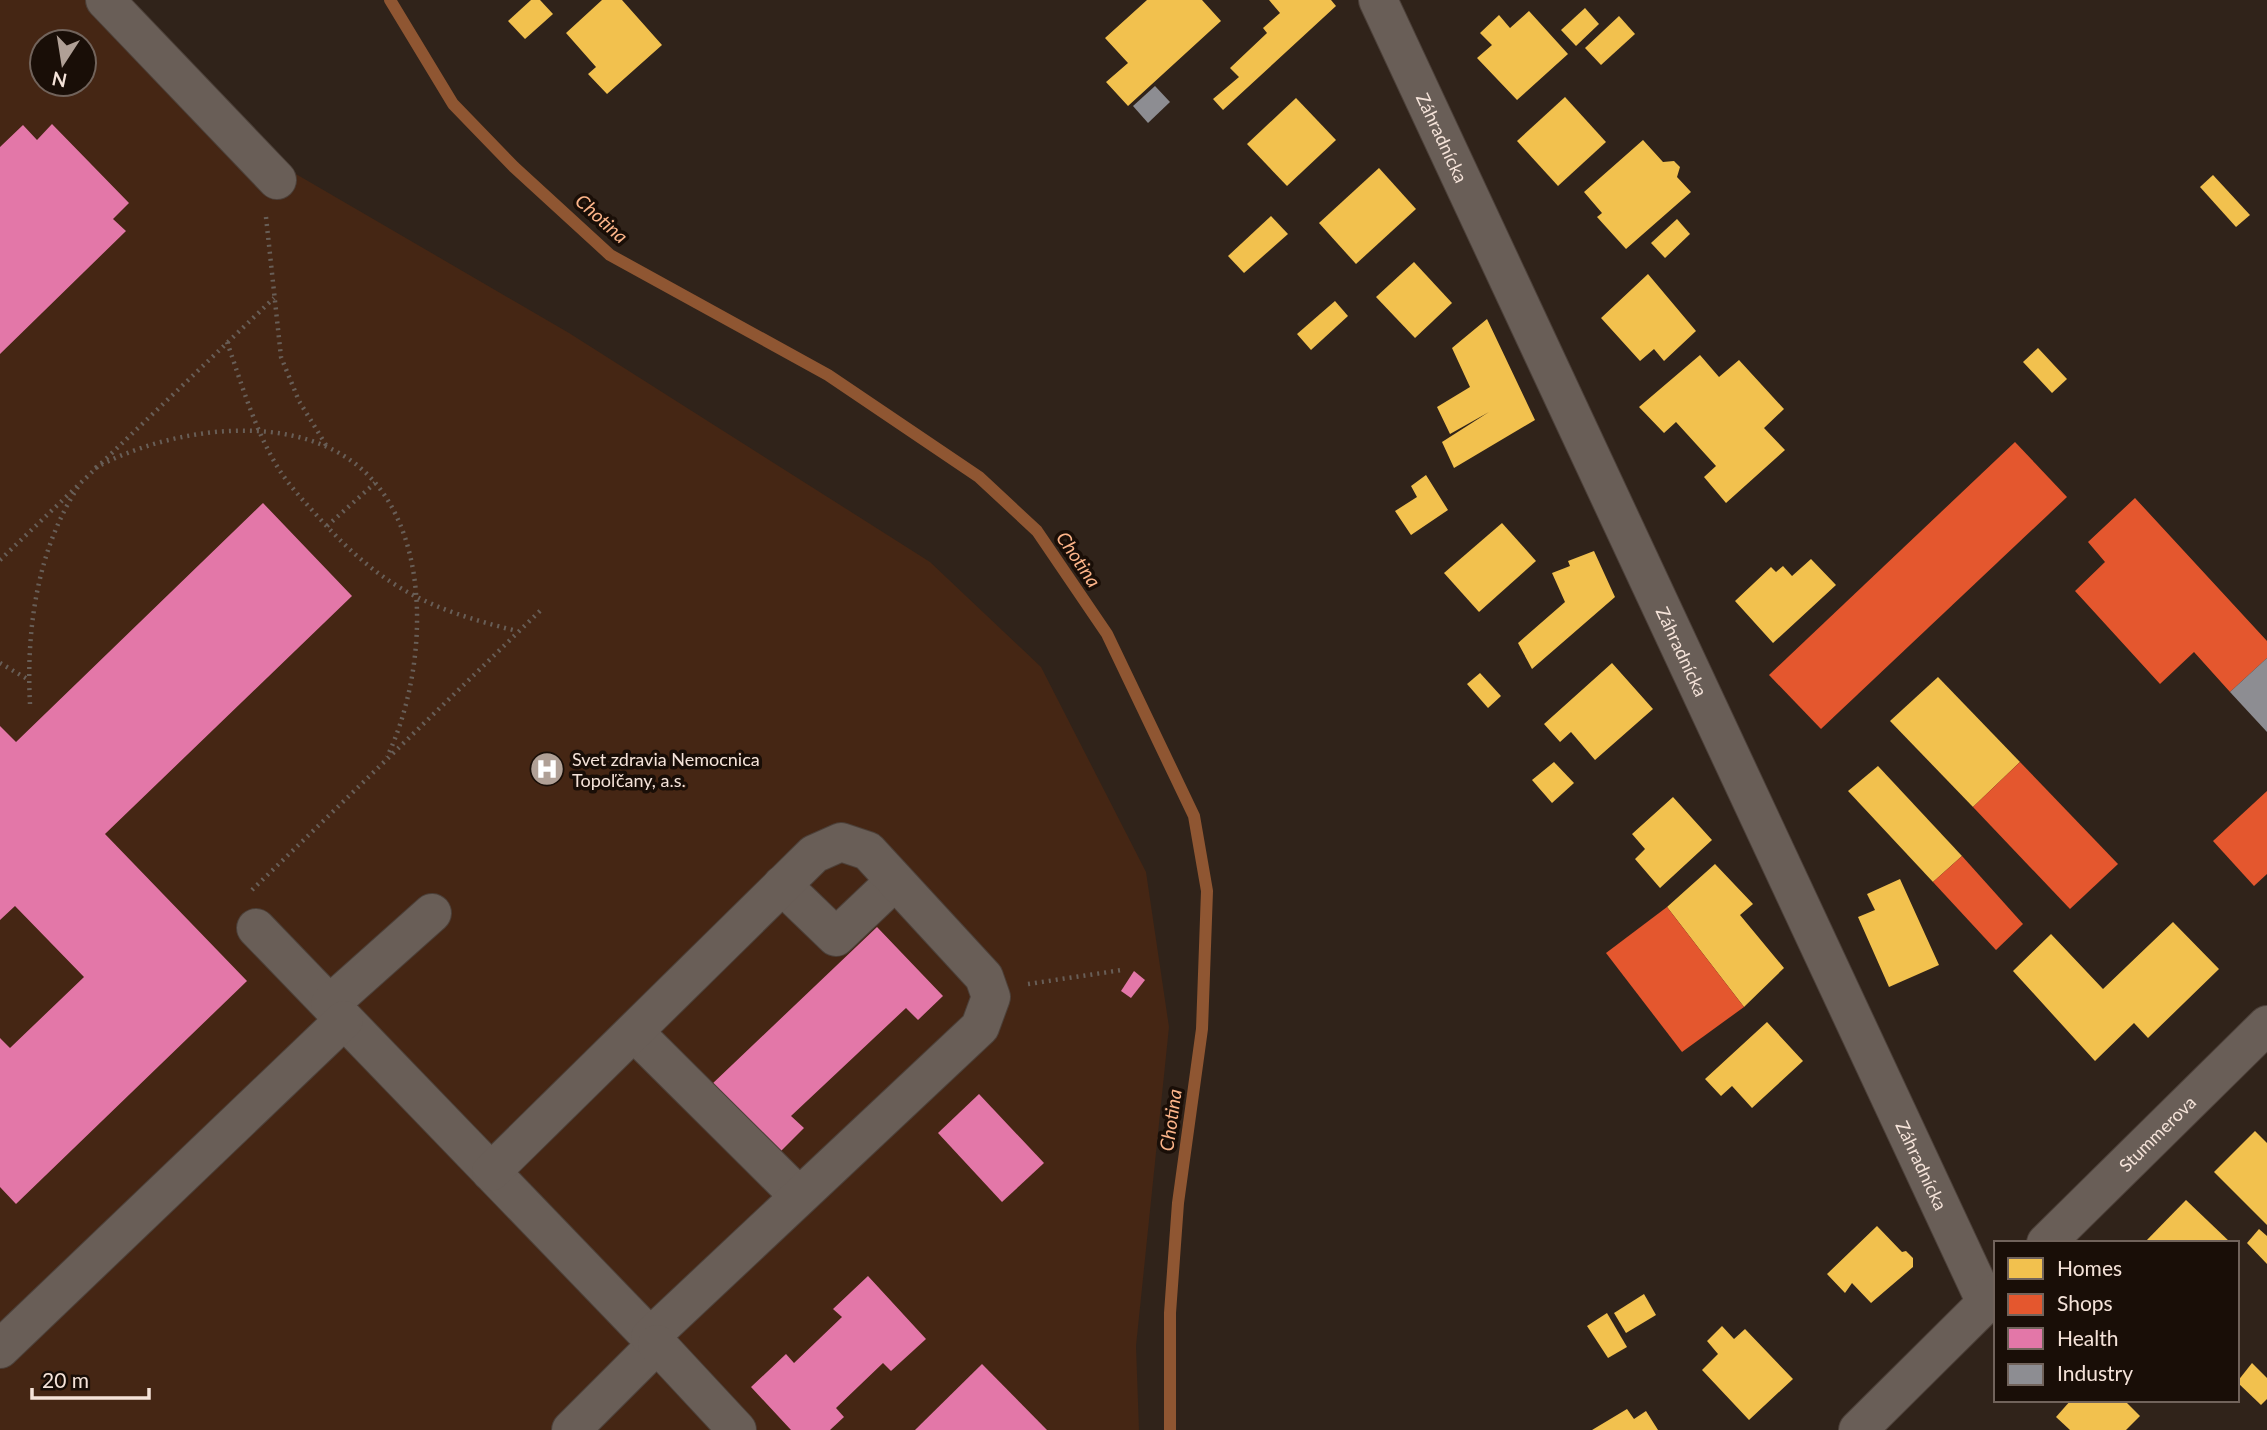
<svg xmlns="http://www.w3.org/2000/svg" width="2267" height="1430" font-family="Lato,sans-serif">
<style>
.built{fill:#452614;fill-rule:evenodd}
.homes{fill:#f2c14e}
.shops{fill:#e4572e}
.health{fill:#e377a8}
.industry{fill:#8d8d92}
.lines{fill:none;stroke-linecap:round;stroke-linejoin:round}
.stream{stroke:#8f5632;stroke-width:12}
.minor-casing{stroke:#4c4039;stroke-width:40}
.path{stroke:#685e57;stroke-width:4.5;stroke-dasharray:2 5;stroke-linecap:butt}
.minor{stroke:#695e57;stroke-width:38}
.labels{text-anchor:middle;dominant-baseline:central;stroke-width:7;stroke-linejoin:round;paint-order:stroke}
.street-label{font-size:18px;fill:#f5e3d9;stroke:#190e07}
.poi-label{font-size:18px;fill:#f5e3d9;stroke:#190e07;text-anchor:start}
.water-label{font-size:19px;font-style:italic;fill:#fdb58a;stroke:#190e07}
</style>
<rect width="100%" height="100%" fill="#30231a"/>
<path class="built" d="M 0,0 L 126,0 L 289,170 L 569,333 L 930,562 L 1041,667 L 1146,872 L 1169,1027 L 1136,1346 L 1139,1430 L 0,1430 ZM 42,42 L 84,42 L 84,84 L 42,84 Z"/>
<g class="homes">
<polygon points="531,0 540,0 553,14 525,39 508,21"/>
<polygon points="602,0 622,0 662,45 607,94 588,74 596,67 566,33"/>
<polygon points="1147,0 1202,0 1221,21 1128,106 1106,82 1128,63 1105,38"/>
<polygon points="1269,0 1331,0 1336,6 1223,110 1213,99 1239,77 1230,68 1267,33 1263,28 1280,13"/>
<polygon points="1585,8 1599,24 1576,46 1561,30"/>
<polygon points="1529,11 1568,54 1517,100 1477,58 1492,45 1480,33 1499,15 1510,28"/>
<polygon points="1619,16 1635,34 1601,65 1585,48"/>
<polygon points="1565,97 1606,142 1558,186 1517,141"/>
<polygon points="1296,98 1336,140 1287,186 1247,144"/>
<polygon points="1643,140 1663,162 1674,161 1680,167 1677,177 1691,192 1626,249 1597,217 1602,213 1584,192"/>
<polygon points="1379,168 1416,209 1356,264 1319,223"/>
<polygon points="2213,175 2250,215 2236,227 2200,187"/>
<polygon points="1271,216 1288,234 1244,273 1228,256"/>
<polygon points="1677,219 1690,234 1665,258 1651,243"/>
<polygon points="1414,262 1452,303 1415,338 1376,297"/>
<polygon points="1648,274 1696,331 1664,361 1654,349 1640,361 1601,318"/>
<polygon points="1335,301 1348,316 1311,350 1297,334"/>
<polygon points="1487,319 1535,420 1454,468 1442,442 1489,412 1450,434 1437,407 1470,387 1452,348"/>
<polygon points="2038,348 2067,379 2052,393 2023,362"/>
<polygon points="1700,355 1719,377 1739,360 1784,409 1764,428 1785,450 1726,503 1704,477 1716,466 1676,422 1664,433 1639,407"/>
<polygon points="1426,475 1448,510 1411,535 1395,511 1417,497 1411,486"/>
<polygon points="1502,523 1536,561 1479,612 1444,573"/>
<polygon points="1594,551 1615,597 1532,669 1518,643 1565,602 1552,573 1570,566 1568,561"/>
<polygon points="1811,559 1836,585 1773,643 1735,601 1771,567 1776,572 1783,566 1792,576"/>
<polygon points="1612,663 1653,709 1595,760 1571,732 1560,742 1544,724"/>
<polygon points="1480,673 1501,696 1488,708 1467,684"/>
<polygon points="1938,677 2020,762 1973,807 1890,721"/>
<polygon points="1554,762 1574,783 1552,803 1532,780"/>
<polygon points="1878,766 1962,856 1933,882 1848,791"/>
<polygon points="1673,797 1712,840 1660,888 1635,859 1645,849 1632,834"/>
<polygon points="1715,864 1753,904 1740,915 1784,968 1744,1007 1667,907"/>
<polygon points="1900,879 1939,965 1889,987 1858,917 1875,910 1867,894"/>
<polygon points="2173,922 2219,969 2148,1038 2134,1023 2095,1061 2013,971 2051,934 2103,989"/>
<polygon points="1767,1022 1803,1061 1752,1108 1732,1086 1721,1096 1705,1079"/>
<polygon points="2255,1131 2267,1143 2267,1225 2214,1172"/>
<polygon points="2186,1200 2231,1243 2144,1243"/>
<polygon points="1877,1226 1902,1252 1906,1251 1913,1258 1913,1267 1871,1303 1852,1283 1845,1293 1827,1274"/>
<polygon points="2259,1229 2267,1236 2267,1264 2247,1243"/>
<polygon points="1644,1294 1656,1315 1626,1333 1614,1313"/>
<polygon points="1607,1313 1627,1347 1608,1358 1587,1326"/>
<polygon points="1722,1326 1734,1339 1745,1329 1793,1379 1749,1420 1702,1370 1718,1354 1707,1341"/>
<polygon points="2252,1363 2267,1378 2267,1399 2261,1405 2237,1382"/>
<polygon points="2071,1400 2124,1400 2140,1416 2126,1430 2070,1430 2056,1417"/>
<polygon points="1627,1409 1634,1419 1646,1411 1658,1430 1592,1430"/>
</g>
<g class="shops">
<polygon points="2015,442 2067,497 1821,729 1769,675"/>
<polygon points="2135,498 2267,641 2267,658 2230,692 2194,652 2160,684 2075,591 2105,562 2088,542"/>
<polygon points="2020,762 2118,864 2070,909 1973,807"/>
<polygon points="2267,791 2267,874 2254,886 2213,841"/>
<polygon points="1962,856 2023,924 1996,950 1933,882"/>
<polygon points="1667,907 1744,1007 1682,1052 1606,953"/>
</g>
<g class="health">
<polygon points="52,124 129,203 113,219 126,231 0,354 0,147 23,125 37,140"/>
<polygon points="263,503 352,596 105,834 247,981 16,1204 0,1187 0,1038 10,1048 84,977 15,906 0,920 0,726 16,742"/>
<polygon points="877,927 943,996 918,1020 906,1008 791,1116 804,1128 778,1154 711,1085"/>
<polygon points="1134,971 1145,980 1131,998 1121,991"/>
<polygon points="979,1094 1044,1163 1002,1202 938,1133"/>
<polygon points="868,1276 926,1339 891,1371 883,1363 836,1408 844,1417 830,1430 791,1430 751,1387 786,1354 794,1363 842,1317 833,1309"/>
<polygon points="982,1364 1047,1430 915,1430"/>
</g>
<g class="industry">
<polygon points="1155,86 1170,102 1148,123 1133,106"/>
<polygon points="2267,658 2267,732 2230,692"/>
</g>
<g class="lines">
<polyline class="stream" points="390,0 453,104 514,167 610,255 828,375 979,477 1037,531 1107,634 1194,816 1207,891 1202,1029 1178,1203 1170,1313 1170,1430"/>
<g class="minor-casing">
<g id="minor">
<polyline points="105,0 277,180"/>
<path id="s1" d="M 1378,0 L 1986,1303"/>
<polyline points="782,885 836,937 895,881"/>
<polyline points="256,928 657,1344 571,1430"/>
<polyline points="330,1004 432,913"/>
<polyline points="634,1032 799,1196"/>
<polyline points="491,1172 814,854 841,842 868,851 984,977 991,997 980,1027 650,1337"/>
<path id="s2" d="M 2046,1243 L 2267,1025"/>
<polyline points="657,1344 737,1430"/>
<polyline points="0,1349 344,1020"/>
<polyline points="1858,1430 1996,1293"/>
</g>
</g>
<g class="path">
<polyline points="266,217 281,357 299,401 326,445"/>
<path d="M 227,342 C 241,382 253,424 274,461 C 286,483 304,501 321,520 C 383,588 428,609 517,631"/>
<path d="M 95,468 C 170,427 302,407 369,476 C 435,544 425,678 387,757"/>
<polyline points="327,526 375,483"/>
<polyline points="0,560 274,298"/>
<polyline points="0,663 29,680"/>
<path d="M 30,704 C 26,631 37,550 78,487"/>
<polyline points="252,890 543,608"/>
<polyline points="1028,984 1122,970"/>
</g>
<use href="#minor" class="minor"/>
</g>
<defs>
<g id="hospital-disc" transform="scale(1.75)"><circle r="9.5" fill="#b0a096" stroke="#190e07"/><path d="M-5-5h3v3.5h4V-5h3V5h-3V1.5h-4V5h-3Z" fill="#fff"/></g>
</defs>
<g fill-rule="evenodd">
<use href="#hospital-disc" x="547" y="769"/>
</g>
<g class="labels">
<g class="street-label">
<text stroke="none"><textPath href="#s1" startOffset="152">Záhradnícka</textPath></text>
<text stroke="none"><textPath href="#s1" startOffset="719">Záhradnícka</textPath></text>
<text stroke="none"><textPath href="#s2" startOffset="156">Stummerova</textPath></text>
<text stroke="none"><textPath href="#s1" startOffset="1286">Záhradnícka</textPath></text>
</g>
<g class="poi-label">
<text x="572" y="759">Svet zdravia Nemocnica<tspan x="572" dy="21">Topoľčany, a.s.</tspan></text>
</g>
<g class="water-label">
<text transform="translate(602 218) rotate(42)">Chotina</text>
<text transform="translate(1079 559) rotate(56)">Chotina</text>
<text transform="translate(1170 1120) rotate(-82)">Chotina</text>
</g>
</g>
<rect x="1994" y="1241" width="245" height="161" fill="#190e07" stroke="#71635b" stroke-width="2"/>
<rect x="2008" y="1258" width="35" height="21" fill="#f2c14e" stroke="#71635b" stroke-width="2"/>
<text x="2057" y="1276" font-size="21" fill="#f5e3d9">Homes</text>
<rect x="2008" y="1294" width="35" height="21" fill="#e4572e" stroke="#71635b" stroke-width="2"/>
<text x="2057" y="1311" font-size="21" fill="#f5e3d9">Shops</text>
<rect x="2008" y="1328" width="35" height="21" fill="#e377a8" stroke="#71635b" stroke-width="2"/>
<text x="2057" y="1346" font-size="21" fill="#f5e3d9">Health</text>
<rect x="2008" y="1364" width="35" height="21" fill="#8d8d92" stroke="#71635b" stroke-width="2"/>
<text x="2057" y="1381" font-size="21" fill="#f5e3d9">Industry</text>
<g transform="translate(63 63) rotate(192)"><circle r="33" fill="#190e07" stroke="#71635b" stroke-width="2"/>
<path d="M0-5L12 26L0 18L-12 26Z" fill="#b0a096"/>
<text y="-10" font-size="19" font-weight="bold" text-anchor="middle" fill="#f5e3d9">N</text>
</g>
<path d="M32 1388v10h117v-10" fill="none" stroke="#f5e3d9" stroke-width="3.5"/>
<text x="42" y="1388" font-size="21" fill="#f5e3d9" stroke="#190e07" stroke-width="5" paint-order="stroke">20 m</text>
</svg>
